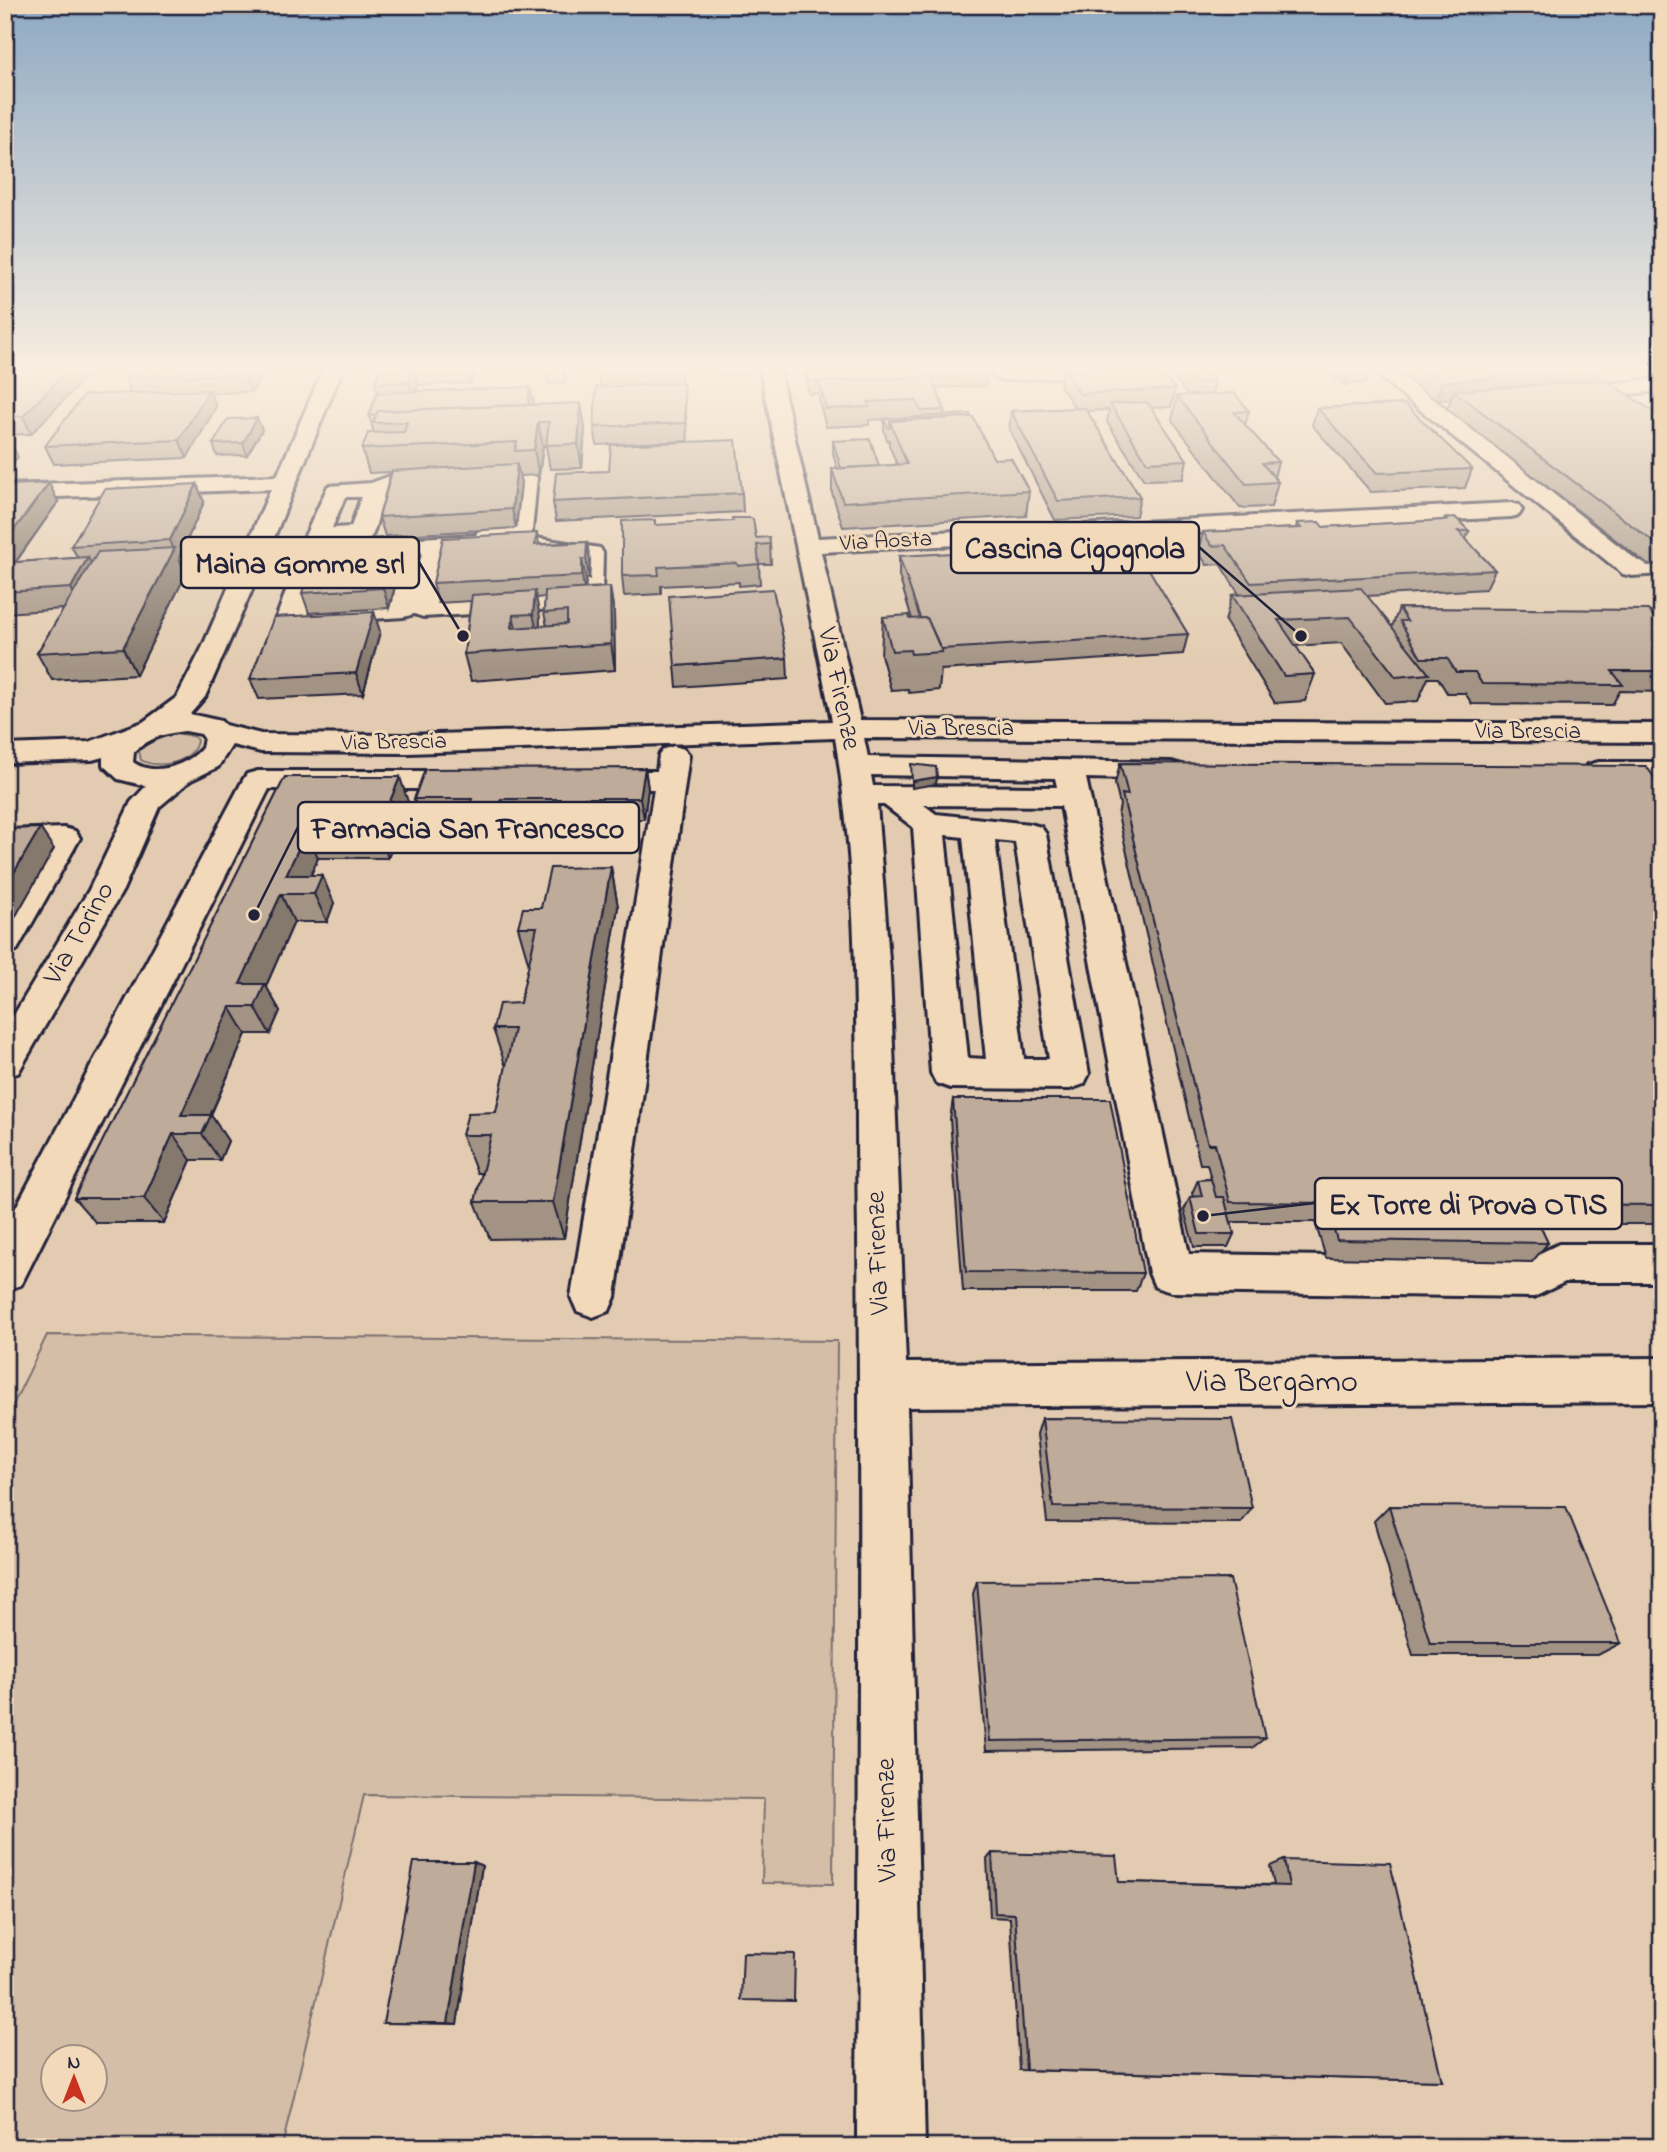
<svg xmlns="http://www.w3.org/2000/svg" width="1667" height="2152" font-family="'Indie Flower',sans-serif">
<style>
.built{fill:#e2cbb0}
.green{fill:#d4bea7;stroke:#7b7071;stroke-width:2;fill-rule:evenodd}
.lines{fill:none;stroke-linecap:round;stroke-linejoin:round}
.minor-casing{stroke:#22223b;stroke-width:6}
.minor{fill:#f2d9b9;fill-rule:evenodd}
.wall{fill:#a39384;stroke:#22223b;stroke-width:2;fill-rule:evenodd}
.shaded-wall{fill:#85786c;stroke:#22223b;stroke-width:2}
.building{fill:#beab9a;stroke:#22223b;stroke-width:2}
.labels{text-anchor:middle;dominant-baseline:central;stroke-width:6;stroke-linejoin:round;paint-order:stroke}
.far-street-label{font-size:23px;fill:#22223b;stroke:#f2d9b9}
.street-label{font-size:28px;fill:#22223b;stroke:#f2d9b9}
.near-street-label{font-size:33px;fill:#22223b;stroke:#f2d9b9}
.leader{fill:none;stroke:#22223b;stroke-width:2.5}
.callout-dot{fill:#22223b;stroke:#f2d9b9;stroke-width:2.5}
.callout{fill:#f2d9b9;stroke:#22223b;stroke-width:2.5}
.callout-label{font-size:30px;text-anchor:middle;font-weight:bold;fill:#22223b}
</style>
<rect width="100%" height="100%" fill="#f2d9b9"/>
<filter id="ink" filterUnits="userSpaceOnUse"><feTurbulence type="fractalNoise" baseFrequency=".0143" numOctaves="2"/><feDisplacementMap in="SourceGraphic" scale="14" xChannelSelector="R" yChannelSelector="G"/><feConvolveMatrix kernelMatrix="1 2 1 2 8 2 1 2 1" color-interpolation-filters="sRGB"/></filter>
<g filter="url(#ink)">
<polygon class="built" points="5,370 1662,370 1662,2147 282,2147 364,1795 765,1799 837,1342 5,1421"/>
<g class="green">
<path d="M 174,732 L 195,737 L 197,741 C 193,763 158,770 141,760 L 139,751 C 148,739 160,735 174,732 Z"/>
<path d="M 47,1335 L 837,1341 L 833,1884 L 762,1883 L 764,1799 L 364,1795 L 282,2147 L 5,2147 L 5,1421 ZM 52,2058 L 94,2058 L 94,2100 L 52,2100 Z"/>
</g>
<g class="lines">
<g class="minor-casing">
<g id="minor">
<path d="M 323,370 L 342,370 L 271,545 L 316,543 L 309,541 L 305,536 L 328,486 L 371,483 L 390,476 L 526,471 L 534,473 L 537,478 L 532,532 L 529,537 L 600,548 L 603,553 L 602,599 L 598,604 L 589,607 L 423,617 L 414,614 L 404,617 L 290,624 L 281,621 L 277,616 L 298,558 L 265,560 L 205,697 L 190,714 L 221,721 L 225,725 L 261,734 L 408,735 L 832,721 L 760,370 L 779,370 L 818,538 L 1511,503 L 1519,505 L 1522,510 L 1519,515 L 1511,517 L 821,552 L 860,720 L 1662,724 L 1662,742 L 864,738 L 868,757 L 1171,762 L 1182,765 L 1186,771 L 1182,777 L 1171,780 L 1086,778 L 1189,1254 L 1528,1259 L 1559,1244 L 1662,1244 L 1662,1282 L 1565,1282 L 1534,1297 L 1171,1292 L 1155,1287 L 1149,1273 L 1061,806 L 924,805 L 936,814 L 1030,824 L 1041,827 L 1046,834 L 1089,1074 L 1084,1084 L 1070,1089 L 950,1088 L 936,1083 L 931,1073 L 913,827 L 884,805 L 877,805 L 890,973 L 906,1363 L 1662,1358 L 1662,1402 L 907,1407 L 925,2147 L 857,2147 C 858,1842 861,1537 858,1233 C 855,1068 862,901 835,738 L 408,753 L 261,752 L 232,745 L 218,767 L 191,780 L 159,807 L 123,890 L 18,1073 L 5,1077 L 5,1030 L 89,890 L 131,802 L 146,786 L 118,779 L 103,765 L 103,757 L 92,760 L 5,763 L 5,745 L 89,742 L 143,722 L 177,697 L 202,648 L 271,489 L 5,499 L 5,485 L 277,476 ZM 514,485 L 509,526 L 479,529 L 476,535 L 362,541 L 369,539 L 373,534 L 385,494 L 394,489 ZM 345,497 L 361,497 L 351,527 L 332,528 ZM 509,548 L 579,558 L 577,592 L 437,600 L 447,551 ZM 422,552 L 421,559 L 412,557 L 403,559 L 400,564 L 393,602 L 306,607 L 321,560 L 319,557 ZM 185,731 L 201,734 L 204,738 L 202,748 C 187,766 153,777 133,762 L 134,752 C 149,738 165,733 185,731 ZM 871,775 L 1055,778 L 1057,787 L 873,786 ZM 945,835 L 963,837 L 986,1059 L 968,1058 ZM 995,840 L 1015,842 L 1049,1059 L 1024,1059 Z"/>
<polygon points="996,370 1159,370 1150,377 1136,381 1086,376 1003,380 996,378 993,374"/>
<polygon points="1371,370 1393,370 1436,401 1638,561 1662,560 1662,574 1632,576 1623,574"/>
<polygon points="1662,379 1662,391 1567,399 1557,393 1567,387"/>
<polygon points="674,746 684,749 689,755 615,1297 609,1311 593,1317 577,1311 571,1297 654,789 596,789 585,786 581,780 585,774 596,771 657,771 659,755 664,749"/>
<polygon points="1599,762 1662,762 1662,780 1599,780 1588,777 1584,771 1588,765"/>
<polygon points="258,771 473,771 484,774 488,780 484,786 473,789 269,789 21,1285 5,1290 5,1228 243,780 247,774"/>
<polygon points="64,828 75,831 80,838 17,950 5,953 5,911 42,849 5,850 5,830"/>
</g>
</g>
<use href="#minor" class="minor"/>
</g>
<g class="wall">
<polygon points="5,370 31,434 5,435"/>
<polygon points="380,370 475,370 471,383 418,385 416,391 533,405 585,427 582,468 550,469 546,446 543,446 539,475 520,476 517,467 521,483 516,528 385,536 379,517 391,472 369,473 362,449 374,433 369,416 378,393 375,383"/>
<polygon points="546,370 566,370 565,382 548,383"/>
<polygon points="598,370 680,370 682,383 683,383 688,441 597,445 594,427 600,386"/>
<polygon points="721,370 746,370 746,373 721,374"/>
<polygon points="804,370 984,370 986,375 985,386 935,388 945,410 944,416 1029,491 1026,516 843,527 832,493 832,469 837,468 833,453 833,441 879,466 897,465 889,445 889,440 887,440 884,431 884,419 869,420 869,425 826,427 819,400 819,393 809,394"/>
<polygon points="1062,370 1159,370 1175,389 1171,407 1151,408 1187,460 1183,479 1144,480 1107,422 1109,410 1087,411 1140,497 1136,516 1055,520 1009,429 1011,411 1075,408 1060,385"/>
<polygon points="1169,370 1206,370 1215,381 1212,395 1249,411 1245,425 1278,462 1274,477 1278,482 1271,507 1240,508 1172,420 1177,396 1188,396"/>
<polygon points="1333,370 1369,370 1366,382 1345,385 1331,375"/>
<polygon points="1395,370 1602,370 1597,381 1662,417 1662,564 1648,565 1447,409 1451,399 1436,400"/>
<polygon points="265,373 251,392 210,393 216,407 187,458 54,464 45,446 131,393 124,376"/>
<polygon points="1317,408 1472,469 1465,488 1371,492 1312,425"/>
<polygon points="262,430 247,455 217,456 213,444"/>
<polygon points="609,471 742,493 743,512 556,521 553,502"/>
<polygon points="5,494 58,502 16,562 78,558 71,546 204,502 179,558 186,574 136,675 52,680 37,653 64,609 5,613"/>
<polygon points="1445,518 1469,531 1466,539 1495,570 1486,589 1367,596 1392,627 1399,608 1662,612 1662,692 1620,691 1612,705 1472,704 1465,693 1447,693 1438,678 1428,678 1418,701 1385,703 1341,643 1295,646 1315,674 1305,701 1275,703 1225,621 1232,595 1239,594 1220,564 1207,565 1198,551 1203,532 1296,528 1297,523 1323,527 1444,520"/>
<polygon points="656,525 756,538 770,544 771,564 759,564 760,584 739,586 739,582 661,586 661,594 624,596 622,576"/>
<path d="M 537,533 L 539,544 L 587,542 L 590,562 L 589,579 L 586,579 L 585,588 L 610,587 L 614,613 L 615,670 L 471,681 L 464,654 L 471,601 L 438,603 L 433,583 ZM 545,597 L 544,613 L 547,626 L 540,626 L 540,618 L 536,598 Z"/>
<polygon points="899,556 1188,634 1183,654 941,670 939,690 909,693 908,689 891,690 881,655 883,617 912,619 899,576"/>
<polygon points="402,560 389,608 309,613 302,593"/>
<polygon points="374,612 380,632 363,694 259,699 250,679"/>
<polygon points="787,658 788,679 677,687 675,666"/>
<polygon points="1120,763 1662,788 1662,1224 1539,1224 1548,1243 1532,1262 1326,1258 1315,1222 1231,1222 1234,1234 1228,1247 1194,1247 1184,1210 1190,1197 1193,1197 1192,1193 1198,1180 1211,1179 1207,1164 1200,1164 1118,815 1120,805 1115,784"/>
<polygon points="645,768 648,789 644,819 589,819 587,828 562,828 560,819 506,819 503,830 475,830 472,820 421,820 414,799"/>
<polygon points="285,777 409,805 388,858 318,858 311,875 334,903 327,922 294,922 266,986 280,1011 270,1034 246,1034 211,1115 228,1141 220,1160 191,1160 164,1223 96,1223 74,1198"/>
<polygon points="611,867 618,907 564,1238 490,1239 475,1202 482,1173 477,1173 462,1135 496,1112 506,1067 493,1029 520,1003 529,965 518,927 541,908"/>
<polygon points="953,1099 1143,1273 1136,1291 963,1291 950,1119"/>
<polygon points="1042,1418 1252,1508 1241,1523 1047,1522 1037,1434"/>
<polygon points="1389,1506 1621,1643 1598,1655 1413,1655 1374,1521"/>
<polygon points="977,1581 1265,1738 1252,1748 986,1751 973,1594"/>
<polygon points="992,1853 1119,1882 1274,1885 1270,1866 1284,1860 1442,2081 1019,2070 1010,1918 990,1917 987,1859"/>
<polygon points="474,1862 482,1866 457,2024 383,2023"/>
</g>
<g class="shaded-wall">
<polygon points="68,370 93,370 31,434 23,416"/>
<polygon points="249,370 264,370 265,373 251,392 245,375"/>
<polygon points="413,370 415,370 418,385 414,399 409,382"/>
<polygon points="468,370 475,370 471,383"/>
<polygon points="563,370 566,370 565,382"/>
<polygon points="1369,370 1366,382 1345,385 1349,373"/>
<polygon points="1583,370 1602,370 1595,386 1454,391 1451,399 1436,400 1442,382"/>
<polygon points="530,387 534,404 530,427 527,409"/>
<polygon points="209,390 216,407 187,458 179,440"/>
<polygon points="581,403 585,427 582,468 578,444"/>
<polygon points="257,418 262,430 247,455 243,443"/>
<polygon points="538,422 543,446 539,475 534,450"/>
<polygon points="9,438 18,457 5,472 5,442"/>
<polygon points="517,464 521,483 516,528 512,509"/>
<polygon points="49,483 58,502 11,568 5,557 5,542"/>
<polygon points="197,484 204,502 179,558 186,574 136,675 123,648 174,550 170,540"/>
<polygon points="396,541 402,560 389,608 383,588"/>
<polygon points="587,542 590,562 589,579 586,559"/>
<polygon points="88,557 97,577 81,608 71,588"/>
<polygon points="582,559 586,579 585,595 582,576"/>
<polygon points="610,587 614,613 615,670 611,644"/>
<polygon points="535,591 540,618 539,640 533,614"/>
<polygon points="374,612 380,632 363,694 356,673"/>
<polygon points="513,615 519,641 512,628"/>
<polygon points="645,768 648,789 644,819 640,798"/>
<polygon points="400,777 409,805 388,858 378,830"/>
<polygon points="937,777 936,784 912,788 912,781"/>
<polygon points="585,798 589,819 587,828 583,807"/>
<polygon points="501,799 506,819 503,830 498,809"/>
<polygon points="40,828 54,849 5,935 5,888"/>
<polygon points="307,830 318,858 302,894 286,875"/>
<polygon points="611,867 618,907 564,1238 553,1202"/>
<polygon points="322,875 334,903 327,922 314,894"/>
<polygon points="281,894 294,922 266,986 280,1011 270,1034 255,1007 240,984"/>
<polygon points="230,1007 246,1034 202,1134 181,1115"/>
<polygon points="211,1115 228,1141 220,1160 202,1134"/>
<polygon points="173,1134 191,1160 164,1223 144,1198"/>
<polygon points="474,1862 482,1866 457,2024 448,2023"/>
</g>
<g class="building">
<polygon points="5,370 68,370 23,416 5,417"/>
<polygon points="129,370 249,370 245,375 124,376"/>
<polygon points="380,370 413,370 409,382 375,383"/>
<polygon points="598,370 664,370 598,373"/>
<polygon points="807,370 984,370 986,375 809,382"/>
<polygon points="1064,370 1159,370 1175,389 1080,394"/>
<polygon points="1185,370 1206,370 1215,381 1194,382"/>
<polygon points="1344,370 1369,370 1349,373"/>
<polygon points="1425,370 1583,370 1442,382"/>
<polygon points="931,377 945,410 921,411 916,400 868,402 869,407 826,409 819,382"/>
<polygon points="1605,380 1662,417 1662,546 1659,546 1454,391"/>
<polygon points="683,383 686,423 594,427 596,387"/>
<polygon points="530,387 528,405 378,411 376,415 369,416 377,393"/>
<polygon points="209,390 179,440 45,446 84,395"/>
<polygon points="1234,393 1249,411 1234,412 1278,462 1262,463 1278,482 1246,484 1177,396"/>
<polygon points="1147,402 1187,460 1147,462 1110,404"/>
<polygon points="581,403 578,444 546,445 549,422 538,422 534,450 515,451 517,442 362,449 368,433 404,432 407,422 373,423 378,411"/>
<polygon points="1405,404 1472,469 1377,473 1317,408"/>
<polygon points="1085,408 1140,497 1058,501 1011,411"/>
<polygon points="970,414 972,417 890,421 890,428 888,428 884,419"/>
<polygon points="973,417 994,459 1011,458 1029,491 843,502 832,469 907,464 890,421"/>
<polygon points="257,418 243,443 213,444 228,419"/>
<polygon points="870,439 879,466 841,468 833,441"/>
<polygon points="736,440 742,493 553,502 556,473 609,471 611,445"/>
<polygon points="517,464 512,509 379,517 392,471"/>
<polygon points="49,483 5,542 5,494 12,485"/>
<polygon points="197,484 170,540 71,546 105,489"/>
<polygon points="1455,517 1469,531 1458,531 1495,570 1251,583 1225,545 1212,546 1203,532 1301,528 1297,523 1319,522 1323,527 1447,520 1445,518"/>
<polygon points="732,518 750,518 753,519 756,538 769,537 770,544 757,545 759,564 738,566 737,563 658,567 659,575 622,576 622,521 655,520 655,525 733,521"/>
<polygon points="537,533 535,545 587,542 586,559 582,559 582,576 433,583 443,538"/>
<polygon points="396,541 383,588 302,593 319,545"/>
<polygon points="1133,543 1188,634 941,649 927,618 920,618 899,556"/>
<polygon points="175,548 123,648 37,653 98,552"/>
<polygon points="88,557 71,588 5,592 5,563"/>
<polygon points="610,587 611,644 464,654 472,595 535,591 533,614 513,615 512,628 567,624 567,611 544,613 545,591"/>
<polygon points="1361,588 1429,674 1396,677 1350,617 1278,620 1315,674 1284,676 1232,595"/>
<polygon points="773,589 787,658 675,666 669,596"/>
<polygon points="1399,608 1648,610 1662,626 1662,671 1612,671 1623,685 1482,684 1475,672 1456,672 1447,658 1421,658 1400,621 1407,621"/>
<polygon points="374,612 356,673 250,679 274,617"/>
<polygon points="1650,612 1662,612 1662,626"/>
<polygon points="909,615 910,619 927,618 942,652 911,654 910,650 892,651 883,617"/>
<polygon points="1120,763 1646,766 1662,788 1662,1205 1530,1204 1548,1243 1337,1240 1326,1203 1230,1202 1215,1144 1208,1144 1122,794 1128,795"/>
<polygon points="911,764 936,767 937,777 912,781"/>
<polygon points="645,768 640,798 585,798 583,807 558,807 560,799 501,799 498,809 469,809 472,799 414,799 425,769"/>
<polygon points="285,777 400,777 378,830 307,830 286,875 322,875 314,894 281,894 240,984 265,984 255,1007 230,1007 181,1115 211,1115 202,1134 173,1134 144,1198 74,1198"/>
<polygon points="40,828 5,888 5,829"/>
<polygon points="611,867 553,1202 475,1202 491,1135 462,1135 468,1113 496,1112 514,1029 493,1029 499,1004 520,1003 537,927 518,927 523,908 541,908 550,868"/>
<polygon points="953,1099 1110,1099 1143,1273 966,1272"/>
<polygon points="1211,1179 1216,1197 1224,1197 1234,1234 1199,1234 1190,1197 1202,1196 1198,1180"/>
<polygon points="1042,1418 1232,1419 1252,1508 1053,1507"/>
<polygon points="1389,1506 1566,1507 1621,1643 1430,1643"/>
<polygon points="1230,1579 1265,1738 990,1741 977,1581"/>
<polygon points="992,1853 1116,1856 1119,1882 1289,1886 1284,1860 1390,1863 1442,2081 1026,2070 1015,1914 995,1913"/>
<polygon points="414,1862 474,1862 448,2023 383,2023"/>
<polygon points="743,1953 795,1954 794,2001 741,2000"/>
</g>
</g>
<linearGradient id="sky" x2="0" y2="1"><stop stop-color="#8ea9c3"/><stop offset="0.55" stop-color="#f9eee0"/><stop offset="1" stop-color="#f9eee0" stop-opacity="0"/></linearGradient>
<rect width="1667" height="671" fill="url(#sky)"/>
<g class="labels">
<g class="far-street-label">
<text transform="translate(886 542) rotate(-3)">Via Aosta</text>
<text x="961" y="729">Via Brescia</text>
<text x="1528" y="732">Via Brescia</text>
<text transform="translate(394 743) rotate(-1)">Via Brescia</text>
</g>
<g class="street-label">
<text transform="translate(838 689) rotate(78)">Via Firenze</text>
<text transform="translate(80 934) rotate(-60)">Via Torino</text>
<text transform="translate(879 1253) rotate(-92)">Via Firenze</text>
<text transform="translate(888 1820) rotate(-91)">Via Firenze</text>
</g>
<g class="near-street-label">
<text x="1272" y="1383">Via Bergamo</text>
</g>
</g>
<path class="leader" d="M1301 636L1199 547M463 636L419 562M254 915L298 827M1203 1216L1315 1203"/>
<g class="callout-dot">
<circle cx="1301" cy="636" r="7"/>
<circle cx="463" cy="636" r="7"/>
<circle cx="254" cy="915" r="7"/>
<circle cx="1203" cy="1216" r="7"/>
</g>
<g class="callout">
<rect x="951" y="522" width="248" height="51" rx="7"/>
<rect x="181" y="537" width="238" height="51" rx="7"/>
<rect x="298" y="802" width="341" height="51" rx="7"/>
<rect x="1315" y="1178" width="307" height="51" rx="7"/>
</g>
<g class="callout-label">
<text x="1075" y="558">Cascina Cigognola</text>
<text x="300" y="573">Maina Gomme srl</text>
<text x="468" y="838">Farmacia San Francesco</text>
<text x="1468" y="1214">Ex Torre di Prova OTIS</text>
</g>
<rect width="1667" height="2152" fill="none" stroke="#f2d9b9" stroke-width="28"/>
<rect x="14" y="14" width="1639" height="2124" fill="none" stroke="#22223b" stroke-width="2.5" filter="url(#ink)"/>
<g transform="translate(74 2078)"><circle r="33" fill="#f2d9b9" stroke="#9f9087" stroke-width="2"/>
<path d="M0-5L12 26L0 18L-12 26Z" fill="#c8321e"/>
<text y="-10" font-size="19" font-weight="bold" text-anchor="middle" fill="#22223b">N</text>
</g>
</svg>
